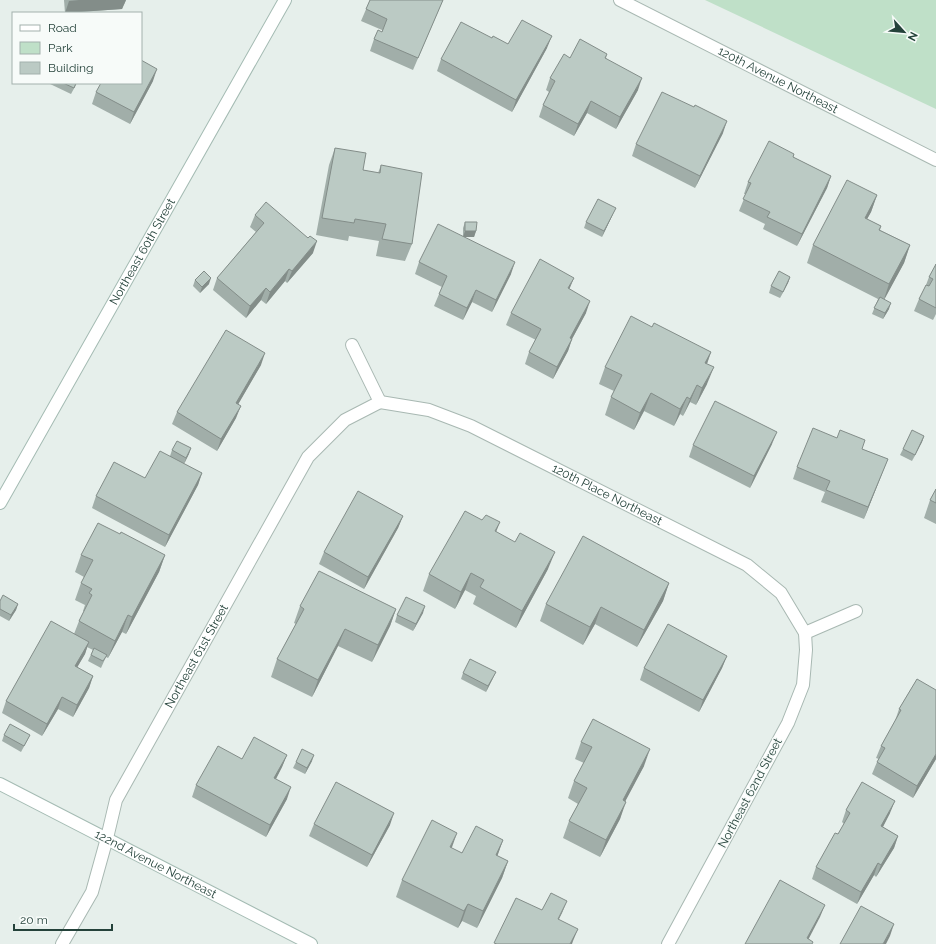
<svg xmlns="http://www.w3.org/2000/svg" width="936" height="944" font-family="Raleway,sans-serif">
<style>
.green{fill:#bfe0c8}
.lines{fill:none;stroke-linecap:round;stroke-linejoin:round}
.street-casing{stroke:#a8b8b2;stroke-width:14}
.secondary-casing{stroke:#a4bbb3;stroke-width:14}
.street{stroke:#fff;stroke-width:12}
.secondary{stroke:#fff;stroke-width:12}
.wall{fill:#a1aea9}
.shaded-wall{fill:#838d89}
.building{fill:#bbcac4;stroke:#838d89}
.labels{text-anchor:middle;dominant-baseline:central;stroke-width:3;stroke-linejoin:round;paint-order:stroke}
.street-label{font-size:12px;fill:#24423a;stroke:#f7fbf9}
</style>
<rect width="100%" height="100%" fill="#e6efeb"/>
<polygon class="green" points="705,0 936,0 936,109"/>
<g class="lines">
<g class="street-casing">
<g id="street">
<path id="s1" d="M 620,0 L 936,160"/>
<polyline points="352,345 380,402"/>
<path id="s2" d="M 380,402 L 429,410 L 471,426 L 747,565 L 781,593 L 805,633 L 806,650 L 803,685 L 788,723 L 668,944"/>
<polyline points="805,633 856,611"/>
<path id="s3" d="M 62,944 L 92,892 L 107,838 L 116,800 L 308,457 L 345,420 L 380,402"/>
</g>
</g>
<g class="secondary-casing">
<g id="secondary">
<path id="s4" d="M 0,503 L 285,0"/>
<path id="s5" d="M 0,784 L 311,944"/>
</g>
</g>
<use href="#street" class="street"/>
<use href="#secondary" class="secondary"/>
</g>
<g class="wall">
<polygon points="64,0 126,0 122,9 65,13"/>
<polygon points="370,0 443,0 413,70 370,51 374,39 382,32 382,30 361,21"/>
<polygon points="492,38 508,44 547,48 512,112 437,71 441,59"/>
<polygon points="607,54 606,58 638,90 616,129 587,113 574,136 539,117 543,105 549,92 546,90 550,78 570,58"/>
<polygon points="153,81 130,124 92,104 96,92"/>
<polygon points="48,83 77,83 71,94"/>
<polygon points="723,133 695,188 632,156 636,144"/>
<polygon points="335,148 363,170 378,173 381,165 412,244 405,261 376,256 379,241 349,236 348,241 316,235 329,165"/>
<polygon points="794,154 793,157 831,176 827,188 797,246 763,229 765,224 739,211 746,194 744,194 748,182"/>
<polygon points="877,195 871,212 867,219 881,226 880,230 910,245 904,263 884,299 889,309 883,319 872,314 878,299 807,263 813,245"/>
<polygon points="613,214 602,237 584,228 586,222"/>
<polygon points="255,215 313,253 287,283 285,281 266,304 261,300 246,318 213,290 217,278 256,232 250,227"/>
<polygon points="465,222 476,231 474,237 464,237 511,274 492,312 472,302 463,320 434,306 442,287 415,274 419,262 463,236 463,228"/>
<polygon points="936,264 936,314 933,320 914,311 919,299 926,285 929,277"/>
<polygon points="790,277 788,283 780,298 769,293 771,286"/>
<polygon points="195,280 209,284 200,293 193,286"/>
<polygon points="569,289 586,313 572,339 568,351 553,379 525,364 529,352 536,340 506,325 511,313"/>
<polygon points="652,327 711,352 707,364 707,384 696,405 690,402 683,416 680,414 674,426 644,411 634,430 605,415 611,397 614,391 599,384 605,367"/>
<polygon points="261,365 238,404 236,418 217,451 172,424 177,412"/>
<polygon points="924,436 922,442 912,461 900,455 903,449"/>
<polygon points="772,444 750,488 689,457 693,445"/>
<polygon points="191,448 184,464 202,473 198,485 165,547 92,508 96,496 145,478 170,456 172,450"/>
<polygon points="862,449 888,459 864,519 821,502 825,492 793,479 797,467"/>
<polygon points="936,489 936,524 924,518 930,500"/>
<polygon points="403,516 398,528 364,589 319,564 324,552"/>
<polygon points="496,532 548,569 516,628 473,604 476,596 465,590 455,609 423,591 429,574"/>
<polygon points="120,534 165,555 159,572 126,634 122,632 108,658 106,657 101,668 88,661 93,650 87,647 85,654 77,667 93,676 89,688 73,717 58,709 42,736 2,713 6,701 74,634 79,621 84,611 83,611 85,605 75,600 81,583 84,577 75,572 81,555"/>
<polygon points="669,583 663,601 637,647 595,624 583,645 540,621 546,604"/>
<polygon points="0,601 18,604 16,610 9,621 0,616"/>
<polygon points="300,606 396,609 390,626 372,662 338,646 312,697 271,677 277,659 296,624 294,623"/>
<polygon points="423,613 413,631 395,622 397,615"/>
<polygon points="727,656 722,668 699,712 640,680 644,668"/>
<polygon points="463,673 493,678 486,692 461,679"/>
<polygon points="917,679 936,759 913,798 872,774 877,762 879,759 876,758 881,746 895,721 899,709"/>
<polygon points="4,735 30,735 27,741 21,752 2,741"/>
<polygon points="581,742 644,766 625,801 620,819 600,857 563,838 569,821 578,804 568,798 574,781 584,763 575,759"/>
<polygon points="287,755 282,767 276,779 287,799 266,837 192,797 196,785 242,759"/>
<polygon points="312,761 305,774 293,768 296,762"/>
<polygon points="846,810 890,813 883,827 898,836 894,848 876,877 874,875 857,904 812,879 816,867 838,834 844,824 842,822"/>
<polygon points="314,824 390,825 367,867 309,836"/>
<polygon points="503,840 497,856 508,861 502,878 477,928 462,921 458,928 396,897 402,880 451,848 462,853"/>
</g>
<g class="shaded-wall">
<polygon points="79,0 126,0 122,9 65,13 69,1"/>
<polygon points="552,36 547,48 512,112 516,100"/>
<polygon points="157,69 153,81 130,124 134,112"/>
<polygon points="642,78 638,90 616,129 620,117"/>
<polygon points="591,101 587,113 574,136 578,124"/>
<polygon points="727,121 723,133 695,188 700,176"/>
<polygon points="831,176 827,188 797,246 802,234"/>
<polygon points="877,195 871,212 858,235 865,218"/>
<polygon points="616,208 613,214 602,237 604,231"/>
<polygon points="465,231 476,231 474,237 463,237"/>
<polygon points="317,241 313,253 287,283 292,271"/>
<polygon points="910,245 904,263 883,302 889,284"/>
<polygon points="515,262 511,274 492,312 496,300"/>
<polygon points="289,269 285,281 266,304 270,292"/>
<polygon points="790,277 788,283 780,298 783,292"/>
<polygon points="211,278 209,284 200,293 202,287"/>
<polygon points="574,278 569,290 568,288"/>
<polygon points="266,288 261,300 246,318 250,306"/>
<polygon points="476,290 472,302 463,320 467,308"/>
<polygon points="590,301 586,313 566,350 570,338"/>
<polygon points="891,303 889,309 883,319 885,313"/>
<polygon points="572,339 568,351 553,379 557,367"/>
<polygon points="711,352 705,369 705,363"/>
<polygon points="265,353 261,365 232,415 236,403"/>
<polygon points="714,367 707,384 696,405 702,388"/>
<polygon points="697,385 690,402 683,416 690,399"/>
<polygon points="651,393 644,411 634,430 640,413"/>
<polygon points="687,397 680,414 674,426 680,409"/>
<polygon points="241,406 236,418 217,451 221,439"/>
<polygon points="777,432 772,444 750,488 754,476"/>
<polygon points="924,436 922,442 912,461 915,455"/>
<polygon points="191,448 189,454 184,464 186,458"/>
<polygon points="888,459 883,471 864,519 868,507"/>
<polygon points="202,473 198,485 165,547 169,535"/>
<polygon points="403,516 398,528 364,589 368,577"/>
<polygon points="500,522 493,540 495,531"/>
<polygon points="555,552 548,569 516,628 522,611"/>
<polygon points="165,555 159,572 126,634 132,617"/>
<polygon points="471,573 465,590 455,609 461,592"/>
<polygon points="669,583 663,601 637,647 644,630"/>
<polygon points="18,604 16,610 9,621 11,615"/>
<polygon points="425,606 423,613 413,631 416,624"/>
<polygon points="601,607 595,624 583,645 590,627"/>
<polygon points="396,609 390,626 372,662 378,645"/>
<polygon points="128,615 122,632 108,658 115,641"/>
<polygon points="345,629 338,646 312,697 318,680"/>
<polygon points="89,642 85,654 71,678 75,666"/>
<polygon points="727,656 722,668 699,712 703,700"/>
<polygon points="496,672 486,692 488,686"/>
<polygon points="93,676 89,688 73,717 77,705"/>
<polygon points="62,697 58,709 42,736 47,724"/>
<polygon points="650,749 644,766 617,817 623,800"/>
<polygon points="936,754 936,759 913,798 917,786"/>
<polygon points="287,755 282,767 270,790 274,778"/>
<polygon points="314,755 312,761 305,774 307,768"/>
<polygon points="291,787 287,799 266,837 270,825"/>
<polygon points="895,801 890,813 877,838 881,826"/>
<polygon points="626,802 620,819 600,857 606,840"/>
<polygon points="394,813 390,825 367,867 372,855"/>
<polygon points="457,833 451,850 450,847"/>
<polygon points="898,836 894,848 876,877 881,865"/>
<polygon points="503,840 497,857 496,855"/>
<polygon points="508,861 502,878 477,928 483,911"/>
<polygon points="878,863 874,875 857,904 861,892"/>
<polygon points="567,901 562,913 553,931 558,919"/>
<polygon points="468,904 462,921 458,928 464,911"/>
<polygon points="825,905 820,917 806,944 807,938"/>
<polygon points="894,924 890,936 886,944 883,944"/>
<polygon points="578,929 573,941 572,944 570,944"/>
</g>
<g class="building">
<polygon points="370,0 443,0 418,58 374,39 378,30 382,32 387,19 366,9"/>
<polygon points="522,20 552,36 516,100 441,59 461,22 492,38 493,36 508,44"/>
<polygon points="580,39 607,54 605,58 642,78 620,117 591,101 578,124 543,105 555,81 550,78 564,54 570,58"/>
<polygon points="141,60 157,69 134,112 96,92 101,83 141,83"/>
<polygon points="63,83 76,83 74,88"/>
<polygon points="662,92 694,107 695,105 727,121 700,176 636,144"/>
<polygon points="769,141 794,154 793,157 831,176 802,234 767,217 770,212 743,199 751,183 748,182"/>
<polygon points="335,148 366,153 363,170 380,173 381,165 422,173 412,244 382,239 386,224 355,219 354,223 322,218"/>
<polygon points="847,180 877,195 865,218 881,226 879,230 910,245 889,284 813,245"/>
<polygon points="598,199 616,208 604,231 586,222"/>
<polygon points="266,202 308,238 310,236 317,241 292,271 289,269 270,292 266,288 250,306 217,278 264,223 255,215"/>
<polygon points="465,222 477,222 476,231 465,231"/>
<polygon points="438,224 515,262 496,300 476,290 467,308 439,294 447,276 419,262"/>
<polygon points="540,259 574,278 568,288 590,301 570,338 572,339 557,367 529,352 541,329 511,313"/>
<polygon points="936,264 936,308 919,299 926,285 929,286 933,279 929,277"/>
<polygon points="204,271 211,278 202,287 195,280"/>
<polygon points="779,271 790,277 783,292 771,286"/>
<polygon points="880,297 891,303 885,313 874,308"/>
<polygon points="631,316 652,327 654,323 711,352 705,363 714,367 702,388 697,385 690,399 687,397 680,409 651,393 640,413 611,397 622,375 605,367"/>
<polygon points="226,330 265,353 236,403 241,406 221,439 177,412"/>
<polygon points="715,401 777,432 754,476 693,445"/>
<polygon points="813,428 837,438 840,430 865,440 862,449 888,459 868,507 826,490 830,481 797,467"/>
<polygon points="912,430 924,436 915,455 903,449"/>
<polygon points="177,441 191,448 186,458 172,450"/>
<polygon points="160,451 202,473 169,535 96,496 114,462 145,478"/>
<polygon points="936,489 936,503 930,500"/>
<polygon points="358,491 403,516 368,577 324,552"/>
<polygon points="465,511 482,520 486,515 500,522 495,531 515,542 520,533 555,552 522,611 480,587 484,580 471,573 461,592 429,574"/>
<polygon points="98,523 120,534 121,532 165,555 132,617 128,615 115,641 79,621 92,595 89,593 92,589 81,583 93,560 81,555"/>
<polygon points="583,536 669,583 644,630 601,607 590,627 546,604"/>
<polygon points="319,571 396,609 378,645 345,629 318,680 277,659 304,609 300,606"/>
<polygon points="3,595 18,604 11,615 0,609 0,601"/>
<polygon points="406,597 425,606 416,624 397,615"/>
<polygon points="51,621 89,642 75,666 93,676 77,705 62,697 47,724 6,701"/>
<polygon points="668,624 727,656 703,700 644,668"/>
<polygon points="94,648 107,655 103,661 91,655"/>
<polygon points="470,659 496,672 488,686 463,673"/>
<polygon points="917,679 936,690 936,754 917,786 877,762 885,748 881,746 901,710 899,709"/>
<polygon points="593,719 650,749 623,800 626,802 606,840 569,821 587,788 574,781 592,747 581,742"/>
<polygon points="10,724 30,735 24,746 4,735"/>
<polygon points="254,737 287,755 274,778 291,787 270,825 196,785 218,746 242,759"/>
<polygon points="302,749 314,755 307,768 296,762"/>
<polygon points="336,782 394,813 372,855 314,824"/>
<polygon points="862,782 895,801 881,826 898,836 881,865 878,863 861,892 816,867 835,833 838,834 850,813 846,810"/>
<polygon points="432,820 457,833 450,847 462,853 476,826 503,840 496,855 508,861 483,911 468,904 464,911 402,880"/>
<polygon points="780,880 825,905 807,938 813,942 812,944 745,944"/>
<polygon points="551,893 567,901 558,919 578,929 570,944 497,944 494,943 516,898 542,910"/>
<polygon points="861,906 894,924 883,944 840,944"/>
</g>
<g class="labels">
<g class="street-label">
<text stroke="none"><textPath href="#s1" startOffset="177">120th Avenue Northeast</textPath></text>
<text stroke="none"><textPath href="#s4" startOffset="289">Northeast 60th Street</textPath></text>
<text stroke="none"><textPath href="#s2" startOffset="247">120th Place Northeast</textPath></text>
<text stroke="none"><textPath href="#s3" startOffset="320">Northeast 61st Street</textPath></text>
<text transform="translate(750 793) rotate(-62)">Northeast 62nd Street</text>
<text stroke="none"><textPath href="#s5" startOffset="175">122nd Avenue Northeast</textPath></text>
</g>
</g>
<rect x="12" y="12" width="130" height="72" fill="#f7fbf9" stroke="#a3b1ad"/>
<rect x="20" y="25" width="20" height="6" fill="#ffffff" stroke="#a3b1ad"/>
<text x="48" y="32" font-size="12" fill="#24423a">Road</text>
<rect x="20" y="42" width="20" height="12" fill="#bfe0c8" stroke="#a3b1ad"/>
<text x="48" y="52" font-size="12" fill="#24423a">Park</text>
<rect x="20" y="62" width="20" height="12" fill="#bbcac4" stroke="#a3b1ad"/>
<text x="48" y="72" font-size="12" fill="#24423a">Building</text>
<g transform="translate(904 32) rotate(117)" stroke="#f7fbf9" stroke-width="3" paint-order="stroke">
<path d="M0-3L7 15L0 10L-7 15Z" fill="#24423a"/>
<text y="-6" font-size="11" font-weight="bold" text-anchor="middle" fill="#24423a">N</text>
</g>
<path d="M14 924v6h98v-6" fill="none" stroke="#24423a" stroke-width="2"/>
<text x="20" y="924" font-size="12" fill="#24423a" stroke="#f7fbf9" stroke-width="3" paint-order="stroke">20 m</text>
</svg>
